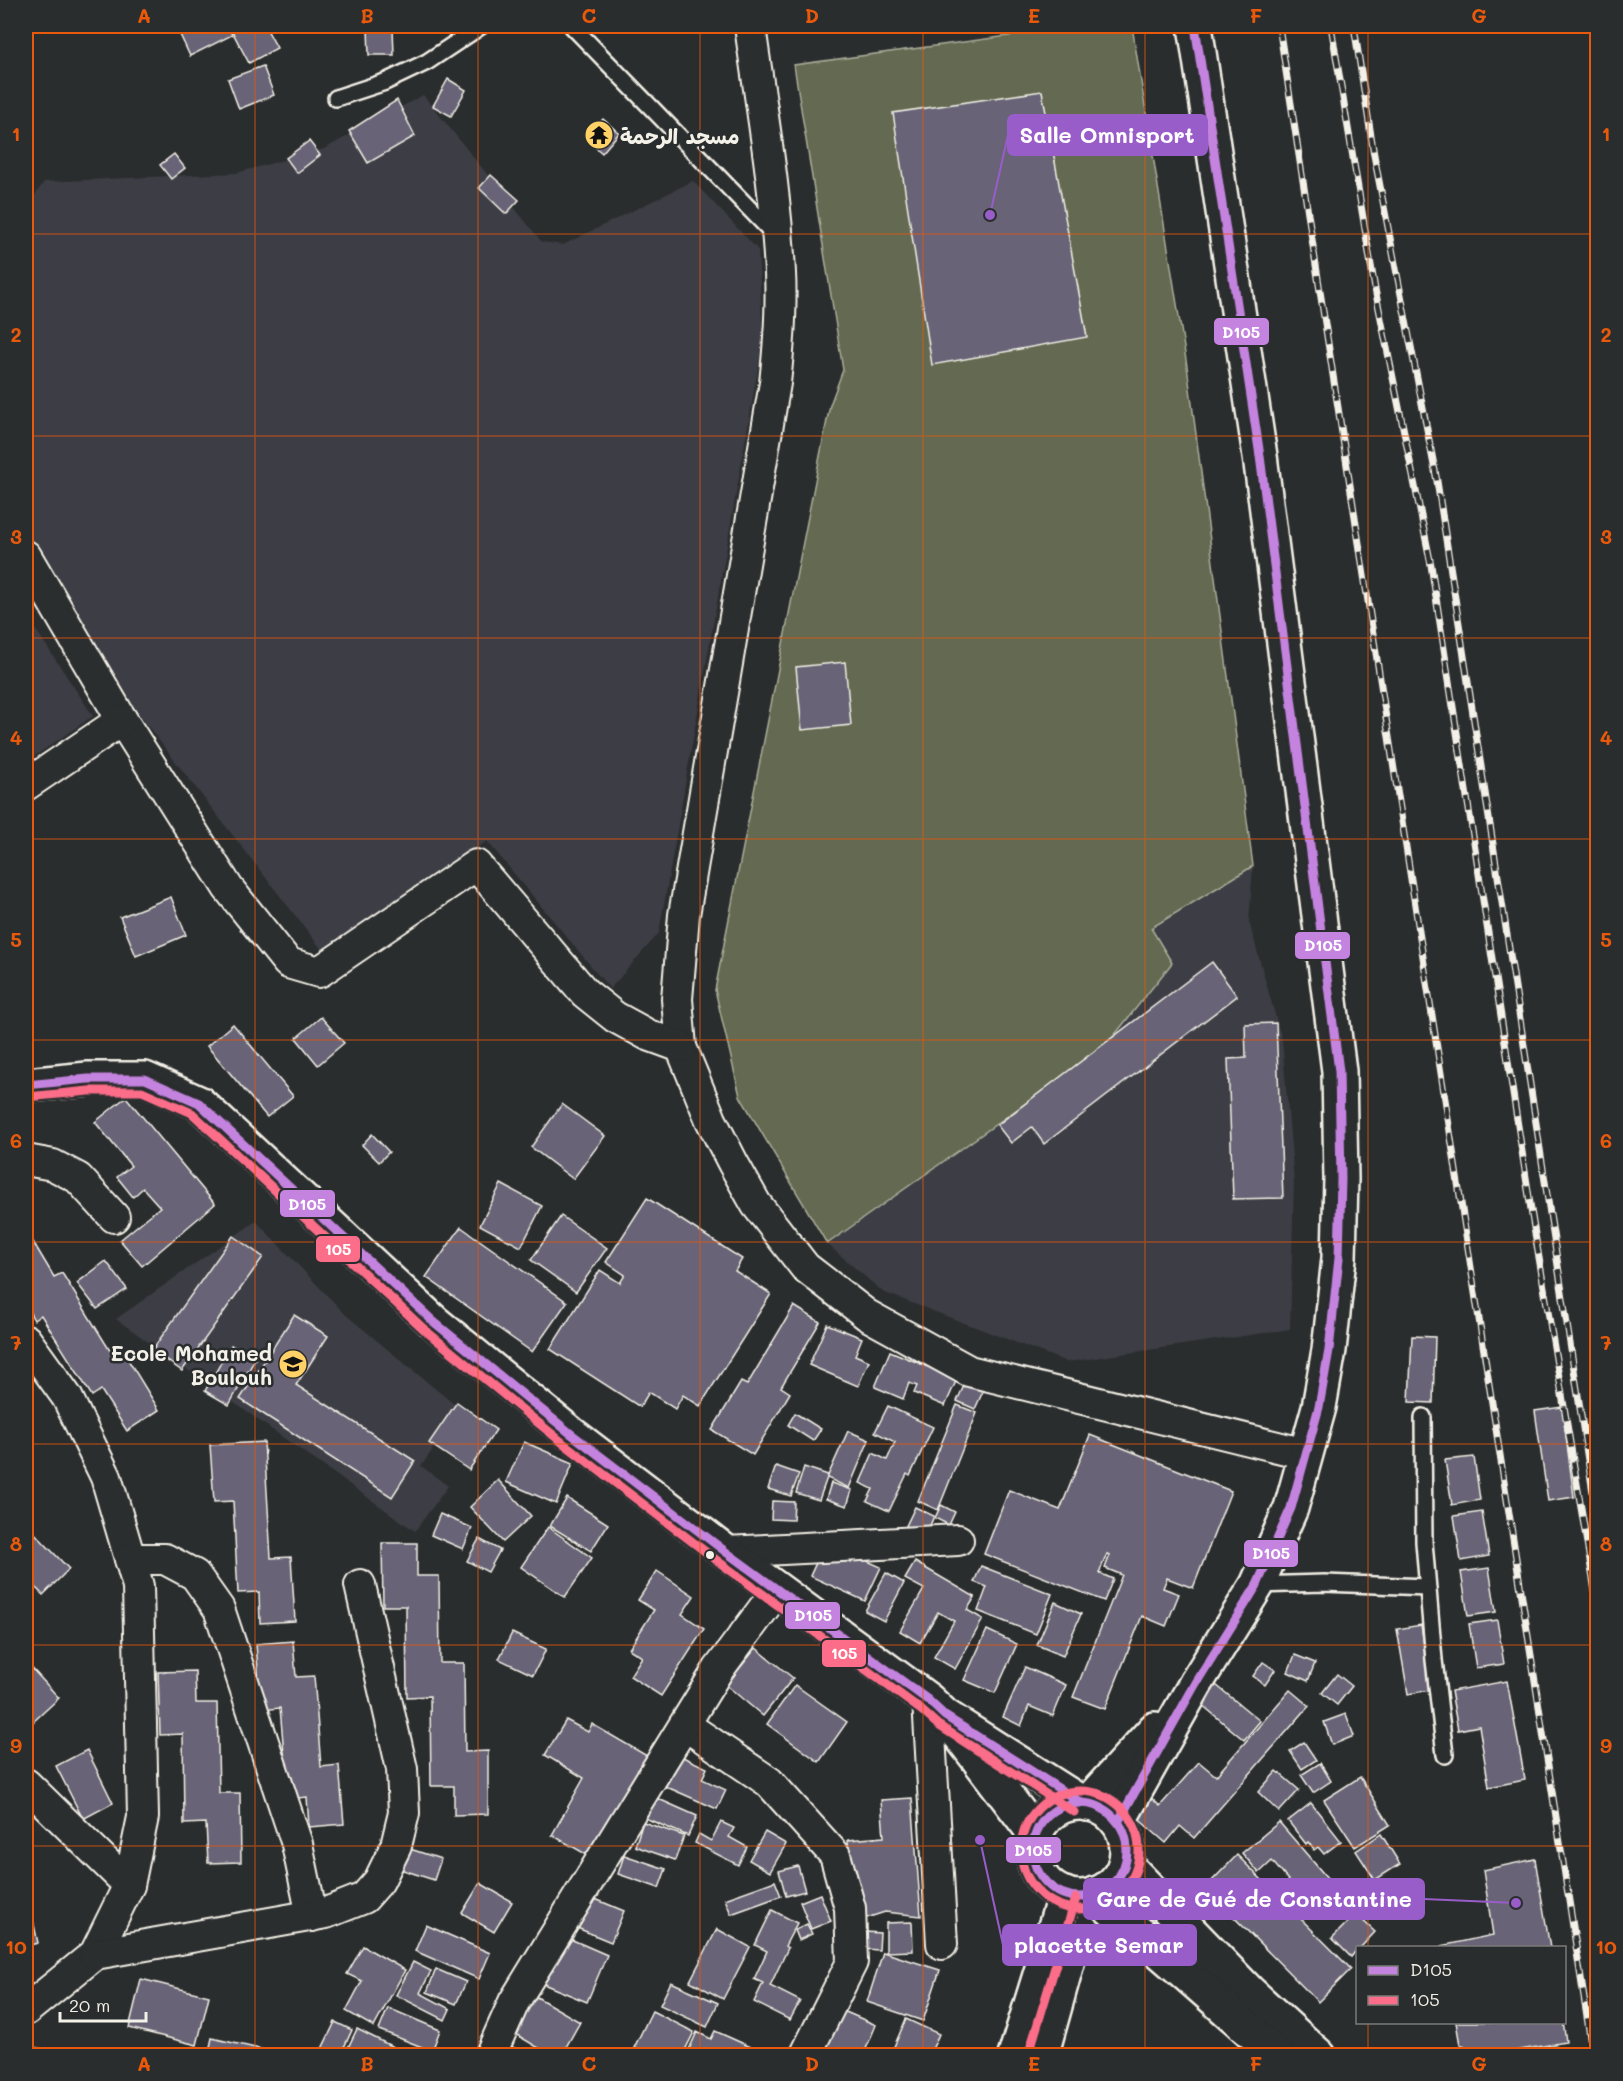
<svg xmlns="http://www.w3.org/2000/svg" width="1623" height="2081" font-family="Mali,'Playpen Sans Arabic',sans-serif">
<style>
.built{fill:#3c3e44}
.green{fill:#646b51;stroke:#acae9c;stroke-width:1.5}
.building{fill:#676476;stroke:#f4f1e8;stroke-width:1.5}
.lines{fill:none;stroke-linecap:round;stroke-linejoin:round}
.lane-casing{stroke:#f4f1e8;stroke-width:20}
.street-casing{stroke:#f4f1e8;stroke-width:34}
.secondary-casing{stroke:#f4f1e8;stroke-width:38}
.primary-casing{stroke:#f4f1e8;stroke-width:38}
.lane{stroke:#2a2d2e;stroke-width:15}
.street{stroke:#2a2d2e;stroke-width:30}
.secondary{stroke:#2a2d2e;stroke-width:33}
.primary{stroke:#2a2d2e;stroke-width:33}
.rail-casing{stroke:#f4f1e8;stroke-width:7}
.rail{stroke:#2a2d2e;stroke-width:4.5;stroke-dasharray:14;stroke-linecap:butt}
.bus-1-casing{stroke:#2a2d2e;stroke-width:14}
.bus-2-casing{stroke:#2a2d2e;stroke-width:14}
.bus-1{stroke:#c483df;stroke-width:9}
.bus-2{stroke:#fb6d88;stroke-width:9}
.grid{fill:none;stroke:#e8590c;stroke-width:1.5;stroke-opacity:0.55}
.bus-dot{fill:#f4f1e8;stroke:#2a2d2e;stroke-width:2}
.labels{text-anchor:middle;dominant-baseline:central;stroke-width:5;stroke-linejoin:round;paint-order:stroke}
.poi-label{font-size:21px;font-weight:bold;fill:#f4f1e8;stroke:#2a2d2e;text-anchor:start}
.leader{fill:none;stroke:#995dc9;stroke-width:2}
.callout-dot{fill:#995dc9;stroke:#2a2d2e;stroke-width:2}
.callout{fill:#995dc9;stroke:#995dc9;stroke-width:2}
.callout-label{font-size:22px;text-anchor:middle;font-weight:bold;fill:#fff}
.line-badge{stroke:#2a2d2e;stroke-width:2}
.badge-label{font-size:16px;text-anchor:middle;font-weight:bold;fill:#fff}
.neatline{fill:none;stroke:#e8590c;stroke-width:2}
.grid-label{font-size:20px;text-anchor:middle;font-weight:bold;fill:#e8590c}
</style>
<rect width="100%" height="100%" fill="#2a2d2e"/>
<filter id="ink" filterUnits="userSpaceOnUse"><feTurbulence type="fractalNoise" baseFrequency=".0167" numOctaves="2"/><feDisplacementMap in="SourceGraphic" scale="12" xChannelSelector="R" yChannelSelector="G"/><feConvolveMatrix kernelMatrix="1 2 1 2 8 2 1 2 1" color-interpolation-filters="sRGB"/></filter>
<g filter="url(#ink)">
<g class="built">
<polygon points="423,95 542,242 563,245 693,181 758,250 763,340 659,933 610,989 487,841 326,955 126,698 26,539 26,208 44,182 236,173 324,149"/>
<polygon points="26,615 93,716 26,762"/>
<polygon points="1253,866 1249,922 1282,1040 1294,1181 1290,1329 1067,1362 883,1292 827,1244 1105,1047 1150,928"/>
<polygon points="256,1221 346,1315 461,1410 421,1466 448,1486 415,1531 116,1319"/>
</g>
<polygon class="green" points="1083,26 1132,26 1187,366 1253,866 1151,928 1172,963 1105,1047 827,1244 740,1096 715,990 830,405 843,370 794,65"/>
<g class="building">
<polygon points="176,26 228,26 232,35 190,56"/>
<polygon points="242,26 265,26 277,48 249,63 232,31"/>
<polygon points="393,28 394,55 369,55 368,29"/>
<polygon points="263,66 274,95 239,109 228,79"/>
<polygon points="448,79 466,90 451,116 433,106"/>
<polygon points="1042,91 1087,337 932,365 893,113"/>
<polygon points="397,100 415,136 368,163 349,131"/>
<polygon points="603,119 619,133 602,153 586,139"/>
<polygon points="309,141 320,155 297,173 286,158"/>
<polygon points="174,154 185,168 171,179 160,165"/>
<polygon points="491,175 519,200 506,214 479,188"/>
<polygon points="845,662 851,725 802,730 796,667"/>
<polygon points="171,897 186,935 136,956 120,917"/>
<polygon points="1212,962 1237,996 1044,1144 1032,1127 1011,1143 997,1125"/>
<polygon points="321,1017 344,1043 318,1065 296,1038"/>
<polygon points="1276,1023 1283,1198 1233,1199 1228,1059 1246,1058 1245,1024"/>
<polygon points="233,1024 293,1096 267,1117 207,1046"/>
<polygon points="126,1097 215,1204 142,1266 120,1240 160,1207 143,1188 133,1197 117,1177 131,1166 95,1122"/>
<polygon points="562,1104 605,1136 573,1179 531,1147"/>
<polygon points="372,1134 389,1152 379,1162 362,1145"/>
<polygon points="501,1184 542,1206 521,1247 480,1225"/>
<polygon points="647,1198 742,1259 735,1271 771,1294 700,1406 683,1395 675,1409 649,1392 640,1407 550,1349 600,1270 620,1283 625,1275 606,1262"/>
<polygon points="561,1216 607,1248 576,1292 531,1260"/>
<polygon points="461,1227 567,1302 532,1352 426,1277"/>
<polygon points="26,1230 54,1277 62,1273 112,1354 121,1348 159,1410 127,1431 101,1390 92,1396 41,1315 34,1320 26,1306"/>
<polygon points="233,1236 263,1257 182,1371 152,1350"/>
<polygon points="106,1261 127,1289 97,1309 77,1283"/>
<polygon points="794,1306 820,1322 781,1387 790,1393 753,1455 712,1430 741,1382 747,1385"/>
<polygon points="294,1315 328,1336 296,1385 415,1461 392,1497 240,1399"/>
<polygon points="827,1324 862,1338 855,1355 869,1361 858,1386 809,1365"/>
<polygon points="1412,1336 1435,1337 1433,1403 1409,1402"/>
<polygon points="231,1345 255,1359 229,1405 205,1391"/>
<polygon points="890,1351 957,1379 945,1406 914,1393 917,1386 909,1383 903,1399 875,1387"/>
<polygon points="967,1379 985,1387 975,1409 957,1401"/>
<polygon points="457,1402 496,1430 469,1470 429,1443"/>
<polygon points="957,1405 977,1413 938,1510 918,1501"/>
<polygon points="888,1406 933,1427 910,1476 907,1474 889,1511 867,1501 873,1489 860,1483 873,1453 887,1460 895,1442 875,1432"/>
<polygon points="1562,1407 1574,1497 1548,1501 1535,1411"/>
<polygon points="795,1413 821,1429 813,1441 788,1425"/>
<polygon points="848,1431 869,1440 849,1488 827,1478"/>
<polygon points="1090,1435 1231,1491 1193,1588 1167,1578 1163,1588 1179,1594 1166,1626 1142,1616 1105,1709 1073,1697 1122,1575 1105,1568 1110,1555 1107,1554 1099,1573 1113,1579 1104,1601 984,1554 1009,1490 1060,1510"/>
<polygon points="264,1442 271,1558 291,1557 295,1621 260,1623 259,1592 238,1593 233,1501 214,1502 210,1445"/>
<polygon points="524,1442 573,1463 556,1504 506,1482"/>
<polygon points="1474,1457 1480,1500 1452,1505 1445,1460"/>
<polygon points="776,1466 799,1474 791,1496 768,1489"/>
<polygon points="804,1467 828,1475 819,1500 796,1493"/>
<polygon points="498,1480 531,1516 503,1542 470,1507"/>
<polygon points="831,1483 852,1490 847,1506 826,1499"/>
<polygon points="567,1498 608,1524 591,1551 550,1526"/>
<polygon points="772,1501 794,1502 793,1520 771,1519"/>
<polygon points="941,1505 955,1512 949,1525 935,1518"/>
<polygon points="915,1507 934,1516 925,1537 905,1528"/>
<polygon points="1482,1512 1489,1556 1461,1561 1454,1516"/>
<polygon points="440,1514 472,1528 463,1549 431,1535"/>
<polygon points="26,1524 69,1569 43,1595 26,1578"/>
<polygon points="548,1527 592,1558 565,1597 521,1567"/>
<polygon points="479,1539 500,1550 488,1572 467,1561"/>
<polygon points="382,1543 417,1543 417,1576 439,1576 440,1663 464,1663 465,1752 488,1751 488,1814 454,1815 454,1786 431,1786 430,1696 407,1697 406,1606 383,1606"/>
<polygon points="822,1550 851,1563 854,1555 881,1567 865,1601 810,1576"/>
<polygon points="915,1562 975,1597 967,1610 983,1619 955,1669 934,1657 954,1621 938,1612 920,1643 900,1631 924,1589 905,1579"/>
<polygon points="981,1566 1052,1594 1036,1634 978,1611 987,1587 974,1582"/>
<polygon points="1489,1568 1496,1612 1468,1616 1461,1572"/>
<polygon points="657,1571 694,1596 682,1614 704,1629 661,1696 630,1676 642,1657 629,1649 654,1610 638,1600"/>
<polygon points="886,1573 904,1583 884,1621 865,1611"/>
<polygon points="1055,1602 1081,1614 1063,1656 1037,1645"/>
<polygon points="1497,1620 1504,1664 1476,1668 1469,1624"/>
<polygon points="1421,1625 1431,1690 1408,1694 1397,1629"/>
<polygon points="987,1630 1017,1644 995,1693 964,1680"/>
<polygon points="512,1633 546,1649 533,1675 499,1659"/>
<polygon points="293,1641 296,1677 314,1676 321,1767 339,1765 344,1824 309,1827 307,1797 288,1799 280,1708 261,1710 256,1644"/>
<polygon points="756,1648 793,1678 763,1716 726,1685"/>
<polygon points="1295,1655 1315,1663 1308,1681 1288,1672"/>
<polygon points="26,1662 59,1698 33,1722 26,1714"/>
<polygon points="1263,1662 1275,1670 1265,1685 1253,1676"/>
<polygon points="1025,1667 1066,1685 1053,1716 1029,1706 1021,1726 1003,1717"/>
<polygon points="195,1671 196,1703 217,1703 219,1793 240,1793 241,1862 208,1863 206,1823 184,1824 183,1734 160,1735 158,1672"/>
<polygon points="1337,1674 1352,1686 1337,1705 1322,1693"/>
<polygon points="1507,1681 1525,1780 1489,1787 1479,1726 1458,1730 1451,1691"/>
<polygon points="795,1685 847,1722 819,1762 767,1724"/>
<polygon points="1216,1685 1260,1721 1244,1740 1201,1704"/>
<polygon points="1290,1690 1309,1706 1194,1838 1180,1826 1166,1843 1135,1816 1150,1797 1160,1806 1199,1762 1216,1776"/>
<polygon points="1346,1714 1354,1736 1332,1745 1324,1722"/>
<polygon points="566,1720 588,1732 592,1724 647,1756 589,1856 552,1835 584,1778 545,1755"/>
<polygon points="1304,1742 1316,1760 1302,1769 1290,1751"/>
<polygon points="87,1750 113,1803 83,1819 56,1766"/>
<polygon points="674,1753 707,1768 702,1779 726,1790 717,1809 660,1784"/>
<polygon points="1320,1763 1331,1781 1313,1793 1301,1775"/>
<polygon points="1277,1771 1299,1790 1279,1812 1258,1792"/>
<polygon points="1360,1777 1390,1825 1355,1847 1324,1800"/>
<polygon points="654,1797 697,1816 688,1836 645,1818"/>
<polygon points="912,1798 921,1916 885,1912 854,1922 848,1840 884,1837 881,1800"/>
<polygon points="1311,1803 1341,1841 1324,1854 1318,1847 1314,1850 1308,1842 1306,1844 1288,1821"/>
<polygon points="643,1822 684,1836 675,1860 635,1846"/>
<polygon points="721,1822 734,1828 729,1837 747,1847 738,1865 695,1843 699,1834 711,1841"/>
<polygon points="1279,1822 1328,1879 1304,1899 1272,1861 1259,1873 1242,1853"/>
<polygon points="765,1832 786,1844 770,1872 749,1860"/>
<polygon points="1381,1834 1400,1864 1375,1880 1356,1851"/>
<polygon points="407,1848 441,1859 434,1880 400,1869"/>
<polygon points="624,1855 666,1869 659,1888 618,1874"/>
<polygon points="1237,1855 1351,1969 1318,2002 1205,1888"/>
<polygon points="1535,1859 1550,1948 1441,1948 1441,1946 1493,1935 1483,1870"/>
<polygon points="798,1866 805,1891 786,1896 779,1871"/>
<polygon points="775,1881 781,1896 731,1914 725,1899"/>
<polygon points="480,1883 512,1902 494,1932 462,1913"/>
<polygon points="583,1894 624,1911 611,1942 570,1925"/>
<polygon points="820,1894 831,1921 811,1929 800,1902"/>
<polygon points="29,1902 38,1943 26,1946 26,1903"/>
<polygon points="772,1910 797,1923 785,1946 788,1948 770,1986 800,2001 790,2020 754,2002 763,1983 754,1979 767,1951 755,1945"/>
<polygon points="1356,1914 1375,1932 1360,1948 1358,1948 1351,1957 1332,1938"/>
<polygon points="912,1922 913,1951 886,1952 886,1923"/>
<polygon points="807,1924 812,1934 799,1940 795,1930"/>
<polygon points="426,1925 490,1953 479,1979 415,1951"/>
<polygon points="717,1929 750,1947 723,1999 690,1981"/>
<polygon points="865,1932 880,1933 879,1950 864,1949"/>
<polygon points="561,1935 607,1955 587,2002 541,1983"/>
<polygon points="363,1946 405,1970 374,2027 346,2011 362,1981 347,1974"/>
<polygon points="883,1952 940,1970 923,2021 867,2002"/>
<polygon points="413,1962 431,1971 420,1993 450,2009 445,2020 396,1995"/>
<polygon points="436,1969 466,1982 456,2004 427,1992"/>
<polygon points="141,1979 209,1996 197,2045 129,2028"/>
<polygon points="671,1982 718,2003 707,2027 660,2005"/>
<polygon points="528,1992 580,2022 561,2056 552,2056 507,2029"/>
<polygon points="388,2008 440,2030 432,2051 379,2030"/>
<polygon points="841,2010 876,2025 863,2056 821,2056"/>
<polygon points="652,2011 694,2032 682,2056 641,2056 643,2052 634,2048"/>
<polygon points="906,2019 939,2034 929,2056 890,2056"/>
<polygon points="335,2022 352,2030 340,2056 326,2056 320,2053"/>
<polygon points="1456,2022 1563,2022 1566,2042 1486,2056 1460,2045"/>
<polygon points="357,2029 411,2056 344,2056"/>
<polygon points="715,2031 753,2048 750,2056 686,2056 697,2032 711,2039"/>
<polygon points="212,2038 277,2053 276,2056 208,2056"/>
<polygon points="503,2042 529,2056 496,2056"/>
<polygon points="26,2045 57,2053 56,2056 26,2056"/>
</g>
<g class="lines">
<g class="lane-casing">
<g id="lane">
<polyline points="572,26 774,234"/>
<polyline points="336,98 385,82 427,62 481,26"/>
<polyline points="1423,1417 1424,1542 1434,1660 1445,1755"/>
<polyline points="1257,1585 1324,1583 1427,1587"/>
</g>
</g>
<g class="street-casing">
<g id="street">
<path d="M 750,26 C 761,107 776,190 780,273 C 782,310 779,346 775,383 L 684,915 L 677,999 L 681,1047 L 711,1120 L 733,1163 L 756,1204 L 805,1267 L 867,1315 L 969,1371 L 1306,1454"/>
<polyline points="26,556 122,720 228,888 288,963 319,972 476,865 585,993 615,1017 648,1035 681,1047"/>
<polyline points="26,785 122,720"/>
<polyline points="26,1160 53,1165 78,1178 114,1217"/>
<polyline points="26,1340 67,1397 106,1477 138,1586 143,1817 129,1885 95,1954 26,2010"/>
<polyline points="726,1552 958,1540"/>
<polyline points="130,1559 165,1559 195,1575 219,1609 297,1844 312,1916"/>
<polyline points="928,1700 942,1944"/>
<polyline points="685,1725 769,1782 835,1855 850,1908 852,1962 805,2056"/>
<polyline points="26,1784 129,1885"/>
<polyline points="95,1954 326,1913 364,1898 379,1881 396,1846 404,1813 402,1769 360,1585"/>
<polyline points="490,2056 514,2002 718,1670 778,1589"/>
</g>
</g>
<g class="secondary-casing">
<g id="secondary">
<polyline points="26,1085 88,1079 145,1079 199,1103 434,1322 570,1433 726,1552 928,1700 945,1716 1080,1802"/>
<polyline points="959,1734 1036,1835"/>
<polyline points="1015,2056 1065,1894"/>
<polyline points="1041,2056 1072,1945"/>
</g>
</g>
<g class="primary-casing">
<g id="primary">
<circle cx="1080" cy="1850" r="47"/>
<polyline points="1087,1804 1155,1729"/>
<polyline points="1118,1822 1196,1683 1257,1585 1291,1508 1319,1407 1329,1350 1339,1258 1341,1179 1339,1071 1260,456 1195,26"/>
<polyline points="1125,1864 1249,1992 1319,2056"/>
<path d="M 1094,1894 C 1155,1948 1218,2000 1278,2056"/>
</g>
</g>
<use href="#lane" class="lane"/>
<use href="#street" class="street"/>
<use href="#secondary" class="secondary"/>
<use href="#primary" class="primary"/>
<g class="rail-casing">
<g id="rail">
<polyline points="1279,26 1593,2056"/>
<polyline points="1331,26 1375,289 1431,565 1532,1216 1598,1609"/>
<polyline points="1354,26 1374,155 1437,481 1598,1525"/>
</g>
</g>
<use href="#rail" class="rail"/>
<g class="bus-1-casing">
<g id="bus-1">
<polyline points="26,1085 88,1079 145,1079 199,1103 434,1322 570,1433 726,1552 928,1700 945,1716 1080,1802"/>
<circle cx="1080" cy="1850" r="47"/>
<polyline points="1118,1822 1196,1683 1257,1585 1291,1508 1319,1407 1329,1350 1339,1258 1341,1179 1339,1071 1260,456 1195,26"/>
</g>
</g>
<g class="bus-2-casing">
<g id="bus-2">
<polyline points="27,1097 89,1091 142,1091 192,1113 426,1331 563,1443 719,1562 920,1709 938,1725 1074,1812"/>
<circle cx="1080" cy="1850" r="59"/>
<polyline points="1028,2056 1076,1898"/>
</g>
</g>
<use href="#bus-1" class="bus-1"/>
<use href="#bus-2" class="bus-2"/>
</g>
</g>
<path class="grid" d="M 255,26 L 255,2056M 478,26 L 478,2056M 700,26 L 700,2056M 923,26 L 923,2056M 1145,26 L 1145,2056M 1368,26 L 1368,1948M 26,234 L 1598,234M 26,436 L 1598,436M 26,638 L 1598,638M 26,839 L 1598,839M 26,1040 L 1598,1040M 26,1242 L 1598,1242M 26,1444 L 1598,1444M 26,1645 L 1598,1645M 26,1846 L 1598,1846M 1368,2022 L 1368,2056"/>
<defs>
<g id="temple-disc" transform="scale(1.5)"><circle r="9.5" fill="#ffd166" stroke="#2a2d2e"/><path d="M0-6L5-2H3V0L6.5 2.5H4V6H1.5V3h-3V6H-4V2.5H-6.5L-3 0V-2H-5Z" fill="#111"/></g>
<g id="school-disc" transform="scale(1.5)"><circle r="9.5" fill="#ffd166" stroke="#2a2d2e"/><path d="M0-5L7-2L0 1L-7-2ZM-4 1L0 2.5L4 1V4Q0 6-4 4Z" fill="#111"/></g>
</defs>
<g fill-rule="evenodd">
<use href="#temple-disc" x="599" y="135"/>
<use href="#school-disc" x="293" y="1364"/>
</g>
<circle class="bus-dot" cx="710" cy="1555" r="5"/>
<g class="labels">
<g class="poi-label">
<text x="620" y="135">مسجد الرحمة</text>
<text x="272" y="1352" text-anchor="end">Ecole Mohamed<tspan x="272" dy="24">Boulouh</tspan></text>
</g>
</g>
<path class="leader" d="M990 215L1008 135M1516 1903L1424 1899M980 1840L1003 1945"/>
<g class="callout-dot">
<circle cx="990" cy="215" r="6"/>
<circle cx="1516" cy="1903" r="6"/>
<circle cx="980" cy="1840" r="6"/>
</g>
<g class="callout">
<rect x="1008" y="115" width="199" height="40" rx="6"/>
<rect x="1084" y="1879" width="340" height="40" rx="6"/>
<rect x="1003" y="1925" width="193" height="40" rx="6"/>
</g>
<g class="callout-label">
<text x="1107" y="143">Salle Omnisport</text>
<text x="1254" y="1907">Gare de Gué de Constantine</text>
<text x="1099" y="1953">placette Semar</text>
</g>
<g class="line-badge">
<rect x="1213" y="317" width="57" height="29" rx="6" fill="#c483df"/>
<rect x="1294" y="931" width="57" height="29" rx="6" fill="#c483df"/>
<rect x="279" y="1189" width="57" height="29" rx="6" fill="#c483df"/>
<rect x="315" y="1235" width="46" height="28" rx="6" fill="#fb6d88"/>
<rect x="1243" y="1539" width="56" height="29" rx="6" fill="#c483df"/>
<rect x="784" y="1601" width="57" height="29" rx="6" fill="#c483df"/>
<rect x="821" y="1639" width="46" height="29" rx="6" fill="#fb6d88"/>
<rect x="1005" y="1836" width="57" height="28" rx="6" fill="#c483df"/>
</g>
<g class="badge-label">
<text x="1241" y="338">D105</text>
<text x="1323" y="951">D105</text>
<text x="307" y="1210">D105</text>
<text x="338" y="1255">105</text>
<text x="1271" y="1559">D105</text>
<text x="813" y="1621">D105</text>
<text x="844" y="1659">105</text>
<text x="1033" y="1856">D105</text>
</g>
<rect width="1623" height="2081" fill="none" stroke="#2a2d2e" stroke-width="66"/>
<rect x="1356" y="1946" width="210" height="78" fill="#2a2d2e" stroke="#7b7b78" stroke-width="1.5"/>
<rect x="1368" y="1966" width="30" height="9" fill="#c483df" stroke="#7b7b78" stroke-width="1.5"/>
<text x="1410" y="1976" font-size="18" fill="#f4f1e8">D105</text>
<rect x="1368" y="1996" width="30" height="9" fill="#fb6d88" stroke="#7b7b78" stroke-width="1.5"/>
<text x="1410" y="2006" font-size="18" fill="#f4f1e8">105</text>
<path d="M60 2012v9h86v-9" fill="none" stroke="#f4f1e8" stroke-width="3"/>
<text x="69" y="2012" font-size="18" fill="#f4f1e8" stroke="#2a2d2e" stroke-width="4.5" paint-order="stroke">20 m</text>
<rect x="33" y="33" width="1557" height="2015" class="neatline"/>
<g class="grid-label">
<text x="144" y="23">A</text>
<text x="367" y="23">B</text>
<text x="589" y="23">C</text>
<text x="812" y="23">D</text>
<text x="1034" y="23">E</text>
<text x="1256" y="23">F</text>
<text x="1479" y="23">G</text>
<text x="16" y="141">1</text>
<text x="1606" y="141">1</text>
<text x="16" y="342">2</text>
<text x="1606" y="342">2</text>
<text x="16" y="544">3</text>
<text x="1606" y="544">3</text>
<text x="16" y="745">4</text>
<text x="1606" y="745">4</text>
<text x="16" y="947">5</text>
<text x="1606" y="947">5</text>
<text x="16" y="1148">6</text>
<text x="1606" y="1148">6</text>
<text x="16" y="1350">7</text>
<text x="1606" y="1350">7</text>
<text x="16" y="1551">8</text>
<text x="1606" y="1551">8</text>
<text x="16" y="1753">9</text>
<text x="1606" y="1753">9</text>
<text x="16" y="1954">10</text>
<text x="1606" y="1954">10</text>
<text x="144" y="2071">A</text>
<text x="367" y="2071">B</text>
<text x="589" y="2071">C</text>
<text x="812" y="2071">D</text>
<text x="1034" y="2071">E</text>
<text x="1256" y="2071">F</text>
<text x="1479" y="2071">G</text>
</g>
</svg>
